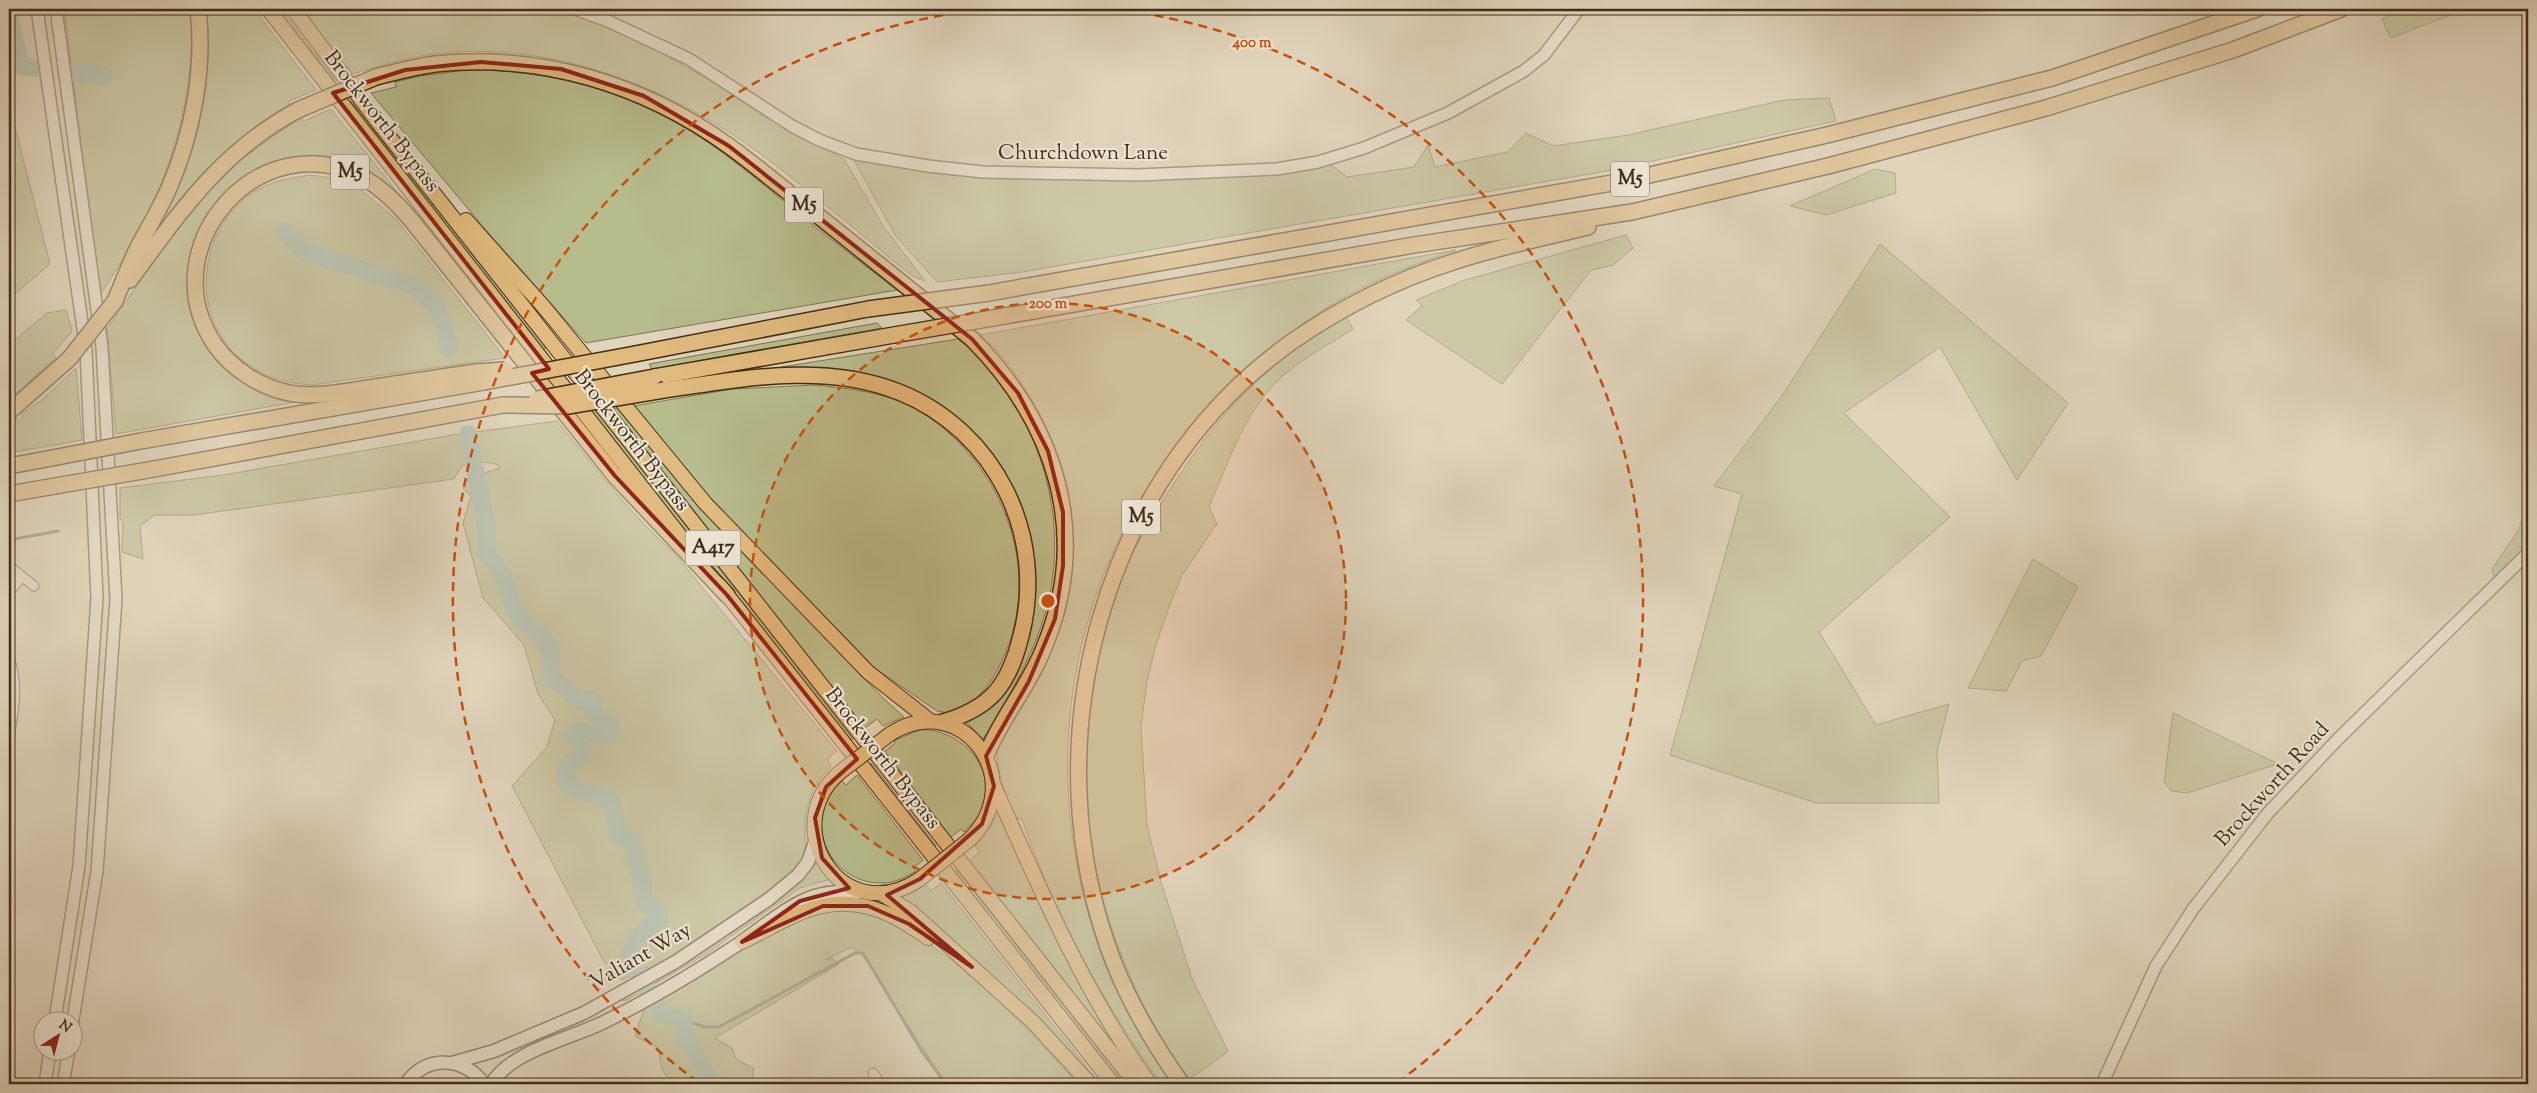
<svg xmlns="http://www.w3.org/2000/svg" width="2537" height="1093" font-family="'Sorts Mill Goudy',serif">
<style>
.green{fill:#b7bc8d;stroke:#7c7551}
.lines{fill:none;stroke-linecap:round;stroke-linejoin:round}
.stream{stroke:#738170;stroke-width:3}
.river{stroke:#94b8ad;stroke-width:18}
.minor-casing{stroke:#69583e;stroke-width:11}
.tertiary-casing{stroke:#69583e;stroke-width:14}
.secondary-casing{stroke:#412e15;stroke-width:15}
.trunk-casing{stroke:#412e15;stroke-width:16}
.motorway-casing{stroke:#412e15;stroke-width:18}
.minor{stroke:#ebe3d3;stroke-width:9}
.tertiary{stroke:#ebe3d3;stroke-width:11}
.secondary{stroke:#ebe3d3;stroke-width:12}
.trunk{stroke:#e0ba7e;stroke-width:14}
.motorway{stroke:#e0ba7e;stroke-width:15}
.trunk-bridge-casing{stroke:#412e15;stroke-width:16;stroke-linecap:butt}
.motorway-bridge-casing{stroke:#412e15;stroke-width:18;stroke-linecap:butt}
.trunk-bridge{stroke:#e0ba7e;stroke-width:14}
.motorway-bridge{stroke:#e0ba7e;stroke-width:15}
.marked{fill:none;stroke:#8f2418;stroke-width:4;stroke-linejoin:round}
.ring{fill:none;stroke:#c7500e;stroke-width:2.5;stroke-dasharray:9 6}
.labels{text-anchor:middle;dominant-baseline:central;stroke-width:4.5;stroke-linejoin:round;paint-order:stroke}
.shield{fill:#ebe3d3;stroke:#74644e;stroke-width:1}
.shield-label{font-size:20px;font-weight:bold;fill:#412e15}
.street-label{font-size:21px;fill:#412e15;stroke:#ebe3d3}
.centre{fill:#c7500e;stroke:#ebe3d3;stroke-width:2.5}
.ring-label{font-size:15px;text-anchor:middle;font-weight:bold;fill:#c7500e;stroke:#ebe3d3;stroke-width:4.5;stroke-linejoin:round;paint-order:stroke}
</style>
<rect width="100%" height="100%" fill="#e0d4bb"/>
<filter id="stains"><feTurbulence type="fractalNoise" baseFrequency=".004" numOctaves="4"/><feColorMatrix values="0 0 0 0 .2 0 0 0 0 .09 0 0 0 0 .02 0 0 0 .5 -.17"/></filter>
<radialGradient id="worn" r=".72"><stop offset=".6" stop-color="#630" stop-opacity="0"/><stop offset="1" stop-color="#630" stop-opacity=".3"/></radialGradient>
<g class="green">
<path d="M 64,9 L 185,9 L 187,14 L 192,14 C 194,124 160,204 100,295 Z"/>
<path d="M 204,9 L 254,9 L 316,90 L 289,101 L 291,105 C 239,134 205,167 169,214 L 164,210 L 183,161 Z"/>
<polygon points="277,9 281,9 335,80 332,83"/>
<path d="M 303,9 L 559,9 L 588,18 L 648,45 L 718,85 L 765,116 L 844,159 L 883,226 L 925,281 L 912,276 C 860,234 809,189 755,150 C 667,86 552,42 442,53 C 412,56 382,65 353,74 L 332,49 Z"/>
<polygon points="2406,9 2466,9 2391,38 2382,19"/>
<path d="M 474,69 C 537,72 601,82 657,111 C 717,142 767,189 819,230 C 845,250 871,270 897,290 L 586,343 L 490,235 L 371,93 L 396,87 L 395,82 L 420,76 Z"/>
<polygon points="1829,98 1836,121 1607,171 1022,272 937,282 895,235 854,160 945,172 1050,179 1261,174 1302,170 1330,164 1347,177 1414,167 1428,145 1435,167 1508,152 1526,133 1553,146 1628,135 1784,100"/>
<polygon points="351,101 546,348 542,349 349,103"/>
<polygon points="9,104 50,264 9,299"/>
<polygon points="331,109 453,262 403,204 349,167 249,177 232,188 205,223 195,243 191,264 190,280 228,367 318,398 116,434 107,329 182,220 199,201 239,161 301,117 304,121"/>
<polygon points="1875,169 1895,173 1896,193 1826,215 1790,206"/>
<path d="M 310,175 L 332,178 L 355,185 L 396,219 L 505,358 L 311,385 C 284,383 261,376 241,359 C 186,313 199,223 259,189 C 275,180 292,178 310,175 Z"/>
<polygon points="1626,235 1633,248 1613,265 1591,270 1502,384 1406,320 1422,306 1416,300 1465,280"/>
<polygon points="1880,244 2068,403 2017,480 1940,347 1844,413 1950,517 1819,632 1876,725 1949,704 1937,751 1939,803 1816,803 1670,755 1742,494 1714,486 1784,393"/>
<path d="M 1456,250 C 1412,265 1367,282 1328,307 C 1109,445 1013,701 1099,948 C 1116,997 1144,1042 1173,1084 L 1161,1084 C 1103,1002 1054,915 1022,819 L 1013,818 C 1007,797 997,774 997,752 C 997,739 1007,725 1013,714 C 1029,680 1050,646 1062,612 C 1093,527 1048,391 980,335 Z"/>
<polygon points="66,310 72,331 53,354 56,357 10,399 9,345 47,313"/>
<path d="M 1346,317 L 1353,329 C 1332,343 1306,356 1286,373 C 1246,407 1229,460 1209,507 L 1217,524 L 1182,575 L 1170,604 L 1155,648 L 1147,681 L 1141,727 L 1147,825 L 1161,882 L 1191,976 L 1228,1051 L 1189,1080 C 1087,937 1054,756 1117,589 C 1130,553 1151,519 1171,488 C 1221,410 1266,363 1346,317 Z"/>
<polygon points="877,323 882,328 652,369 649,364"/>
<path d="M 958,339 C 1033,399 1071,507 1048,602 C 1040,637 1024,668 1007,699 L 1008,701 L 983,739 L 966,722 L 983,712 L 1030,612 L 1012,491 L 915,395 L 781,372 L 781,367 Z"/>
<polygon points="76,368 82,440 9,453 9,422 16,418 18,421 23,417 22,414 43,399"/>
<path d="M 815,385 C 854,389 894,393 927,416 C 998,464 1038,557 1010,641 C 1001,666 992,684 973,701 L 973,706 L 948,713 L 937,711 L 876,669 L 712,502 L 633,406 L 732,389 Z"/>
<polygon points="617,408 699,507 884,699 904,717 883,726 877,719 865,728 614,409"/>
<polygon points="595,410 853,739 850,741 591,411"/>
<path d="M 557,421 C 594,466 630,514 674,553 L 837,751 L 827,759 L 831,767 C 815,780 805,805 805,825 C 804,837 808,847 802,858 C 788,888 681,950 649,970 L 647,967 L 622,980 L 603,960 L 512,786 L 547,747 L 555,720 L 538,694 L 524,645 L 483,598 L 463,523 L 471,496 L 463,488 L 467,479 L 499,468 L 499,465 L 480,461 L 475,453 L 469,454 L 470,461 L 461,467 L 454,479 L 194,515 L 155,515 L 140,526 L 143,559 L 122,552 L 123,522 L 120,519 L 120,488 L 223,475 L 453,435 Z"/>
<polygon points="2528,507 2528,548 2495,580 2492,569 2518,531"/>
<polygon points="2033,559 2078,587 2041,656 2022,661 2006,691 1968,688"/>
<polygon points="2173,713 2278,764 2187,793 2171,791 2164,782"/>
<path d="M 920,730 C 961,728 1000,769 981,811 C 977,820 970,825 964,832 L 961,829 L 951,837 L 885,751 L 895,743 L 895,740 Z"/>
<polygon points="871,763 936,846 934,847 868,766"/>
<path d="M 857,775 L 923,860 L 913,868 L 916,871 C 906,877 895,883 883,883 C 839,885 807,838 827,798 C 830,791 837,785 841,780 L 846,785 Z"/>
<polygon points="999,812 1059,944 1134,1069 969,861 980,852 975,846 984,837"/>
<polygon points="816,861 831,879 800,888 706,954 627,1000 616,1001 747,921 798,883"/>
<polygon points="957,870 1125,1084 1119,1084 955,872"/>
<polygon points="941,883 1100,1084 1095,1084 952,941 901,896 916,891 925,884 931,891"/>
<path d="M 850,908 C 936,926 1020,1021 1078,1084 L 946,1084 L 861,953 L 851,947 L 826,960 L 832,958 L 839,964 L 715,1038 L 732,1048 L 736,1059 L 753,1068 L 753,1084 L 671,1084 L 662,1069 L 658,1048 L 635,1036 L 645,1006 L 701,971 L 791,922 L 817,912 Z"/>
</g>
<g class="lines">
<g class="stream">
<polyline points="9,540 58,531"/>
<polyline points="684,1020 705,1027 719,1027 855,953 863,953 921,1050 946,1084"/>
</g>
<g class="river">
<polyline points="9,16 21,66 34,68"/>
<polyline points="76,73 104,76"/>
<polyline points="284,230 303,251 415,287 434,305 446,329 448,348"/>
<path d="M 468,434 L 485,519 L 488,556 C 509,575 504,592 517,613 C 525,627 540,629 548,646 C 552,653 550,667 550,676 L 580,701 L 592,700 L 593,713 L 611,726 L 609,734 L 602,737 L 591,733 L 576,732 L 572,737 L 579,743 L 581,751 L 577,757 L 565,768 L 567,783 L 572,789 L 612,801 L 617,835 L 630,841 L 636,847 L 636,865 L 643,881 L 642,893 L 645,903 L 659,913 L 659,920 C 642,930 634,941 629,960 L 661,1014 L 684,1020 L 685,1037 L 713,1084"/>
</g>
<g class="minor-casing">
<g id="minor">
<polyline points="13,569 34,586"/>
<polyline points="9,592 22,577"/>
<path d="M 9,658 C 19,683 14,711 9,737"/>
<polyline points="873,1073 881,1084"/>
</g>
</g>
<g class="tertiary-casing">
<g id="tertiary">
<polyline points="37,9 86,350 97,598 79,866 55,1020"/>
<polyline points="56,9 102,347 116,599 97,871 72,1026"/>
<polyline points="575,9 608,21 689,59 792,126 819,140 856,154 928,166 983,172 1138,175 1277,169 1318,162 1364,148 1448,113 1524,71 1544,55 1579,9"/>
<polyline points="45,1084 50,1050"/>
<polyline points="63,1084 69,1050"/>
<polyline points="2102,1084 2156,966 2193,909 2268,813 2339,738 2528,553"/>
</g>
</g>
<g class="secondary-casing">
<g id="secondary">
<polyline points="452,1063 494,1051 584,1013 677,961 769,899 798,875 808,862 816,839"/>
<path d="M 406,1084 C 424,1055 465,1056 484,1084"/>
<path d="M 491,1084 C 513,1050 567,1040 602,1023 C 650,1000 696,972 740,943 C 760,929 778,913 800,902 C 819,892 837,891 859,892"/>
</g>
</g>
<g class="trunk-casing">
<g id="trunk">
<polyline points="268,9 685,542"/>
<polyline points="293,9 380,125 1136,1084"/>
<polyline points="466,220 543,306 705,503 868,672 929,720"/>
<polyline points="720,586 1113,1084"/>
<path d="M 890,734 C 960,688 1031,779 969,840"/>
<path d="M 839,773 C 777,828 843,931 920,879"/>
<path d="M 994,786 C 1040,889 1084,993 1150,1084"/>
<polyline points="880,893 910,911 1033,1022 1090,1084"/>
<path d="M 742,942 C 761,933 780,921 800,913 C 849,892 888,909 928,938"/>
</g>
</g>
<g class="motorway-casing">
<g id="motorway">
<path d="M 376,77 C 395,72 415,67 435,64 C 541,53 643,84 729,146 C 754,164 777,184 801,202 C 858,247 915,293 972,339 C 1056,424 1092,535 1043,650 C 1028,688 1000,719 986,756"/>
<path d="M 130,280 C 180,212 221,151 298,110"/>
<polyline points="989,293 1623,181 1827,135 2052,78 2257,9"/>
<path d="M 115,301 C 122,284 129,266 137,249 C 148,228 160,209 169,188 C 193,133 205,68 198,9"/>
<polyline points="1005,316 1414,245 1632,212 1828,166 2046,108 2233,50 2341,9"/>
<polyline points="635,354 868,309"/>
<path d="M 476,372 C 443,377 409,382 375,387 C 348,391 317,398 289,393 C 260,387 232,369 215,345 C 149,247 260,121 364,178 C 383,189 398,204 412,221 L 615,476 L 727,595"/>
<polyline points="654,377 894,335"/>
<path d="M 664,390 C 741,379 824,362 899,392 C 996,431 1047,536 1021,636 C 1009,685 991,708 943,722"/>
<polyline points="9,412 69,359"/>
<polyline points="141,441 484,382"/>
<polyline points="9,466 52,458"/>
<polyline points="154,469 503,405"/>
<polyline points="9,494 61,485"/>
<path d="M 1182,1084 C 1155,1046 1131,1006 1114,963 C 1029,746 1100,477 1293,341 C 1342,307 1396,280 1453,262 C 1497,247 1543,238 1588,227"/>
</g>
</g>
<use href="#minor" class="minor"/>
<use href="#tertiary" class="tertiary"/>
<use href="#secondary" class="secondary"/>
<use href="#trunk" class="trunk"/>
<use href="#motorway" class="motorway"/>
<g class="trunk-bridge-casing">
<g id="trunk-bridge">
<polyline points="839,773 890,734"/>
<polyline points="920,879 969,840"/>
</g>
</g>
<g class="motorway-bridge-casing">
<g id="motorway-bridge">
<polyline points="298,110 376,77"/>
<polyline points="868,309 989,293"/>
<polyline points="894,335 1005,316"/>
<polyline points="69,359 115,301"/>
<polyline points="476,372 505,370"/>
<polyline points="484,382 635,354"/>
<polyline points="537,399 654,377"/>
<polyline points="503,405 568,406 664,390"/>
<polyline points="52,458 141,441"/>
<polyline points="61,485 154,469"/>
</g>
</g>
<use href="#trunk-bridge" class="trunk-bridge"/>
<use href="#motorway-bridge" class="motorway-bridge"/>
</g>
<path d="M0 0H2537V1093H0ZM 481,62 L 561,69 L 644,96 L 729,146 L 972,339 L 1018,393 L 1048,451 L 1063,512 L 1063,566 L 1055,619 L 1029,681 L 986,756 L 994,786 L 982,824 L 920,879 L 887,895 L 972,967 L 909,924 L 868,906 L 823,906 L 742,942 L 800,901 L 849,888 L 822,858 L 815,818 L 826,787 L 857,759 L 727,595 L 615,476 L 532,373 L 549,369 L 333,93 L 405,70 Z" fill="#e0d4bb" fill-opacity=".55" fill-rule="evenodd"/>
<path class="marked" d="M 481,62 L 561,69 L 644,96 L 729,146 L 972,339 L 1018,393 L 1048,451 L 1063,512 L 1063,566 L 1055,619 L 1029,681 L 986,756 L 994,786 L 982,824 L 920,879 L 887,895 L 972,967 L 909,924 L 868,906 L 823,906 L 742,942 L 800,901 L 849,888 L 822,858 L 815,818 L 826,787 L 857,759 L 727,595 L 615,476 L 532,373 L 549,369 L 333,93 L 405,70 Z"/>
<circle cx="1048" cy="601" r="298" fill="#c7500e" fill-opacity=".12"/>
<g class="ring">
<circle cx="1048" cy="601" r="298"/>
<path d="M698 1082A595 595 0 0 1 986 9M1110 9A595 595 0 0 1 1398 1082"/>
</g>
<g class="labels">
<g class="shield">
<rect x="331" y="154.5" width="38" height="35" rx="4"/>
<rect x="1611" y="161.5" width="38" height="35" rx="4"/>
<rect x="785" y="187.5" width="38" height="35" rx="4"/>
<rect x="1122" y="499.5" width="38" height="35" rx="4"/>
<rect x="685.5" y="530.5" width="55" height="35" rx="4"/>
</g>
<g class="shield-label">
<text x="350" y="172">M5</text>
<text x="1630" y="179">M5</text>
<text x="804" y="205">M5</text>
<text x="1141" y="517">M5</text>
<text x="713" y="548">A417</text>
</g>
<g class="street-label">
<text transform="translate(381 122) rotate(52)">Brockworth Bypass</text>
<text x="1083" y="154">Churchdown Lane</text>
<text transform="translate(631 441) rotate(52)">Brockworth Bypass</text>
<text transform="translate(882 759) rotate(52)">Brockworth Bypass</text>
<text transform="translate(2273 785) rotate(-48)">Brockworth Road</text>
<text transform="translate(641 957) rotate(-30)">Valiant Way</text>
</g>
</g>
<circle cx="1048" cy="601" r="8" class="centre"/>
<g class="ring-label">
<text x="1252" y="47">400 m</text>
<text x="1048" y="308">200 m</text>
</g>
<rect width="2537" height="1093" fill="none" stroke="#e0d4bb" stroke-width="30"/>
<rect x="10" y="10" width="2517" height="1073" fill="none" stroke="#412e15" stroke-width="2.5"/>
<rect x="15" y="15" width="2507" height="1063" fill="none" stroke="#412e15"/>
<g transform="translate(58 1036) rotate(36)"><circle r="24" fill="#ebe3d3" stroke="#a79b87"/>
<path d="M0-4L9 19L0 12L-9 19Z" fill="#8f2418"/>
<text y="-8" font-size="14" font-weight="bold" text-anchor="middle" fill="#412e15">N</text>
</g>
<rect width="100%" height="100%" filter="url(#stains)"/>
<rect width="100%" height="100%" fill="url(#worn)"/>
</svg>
